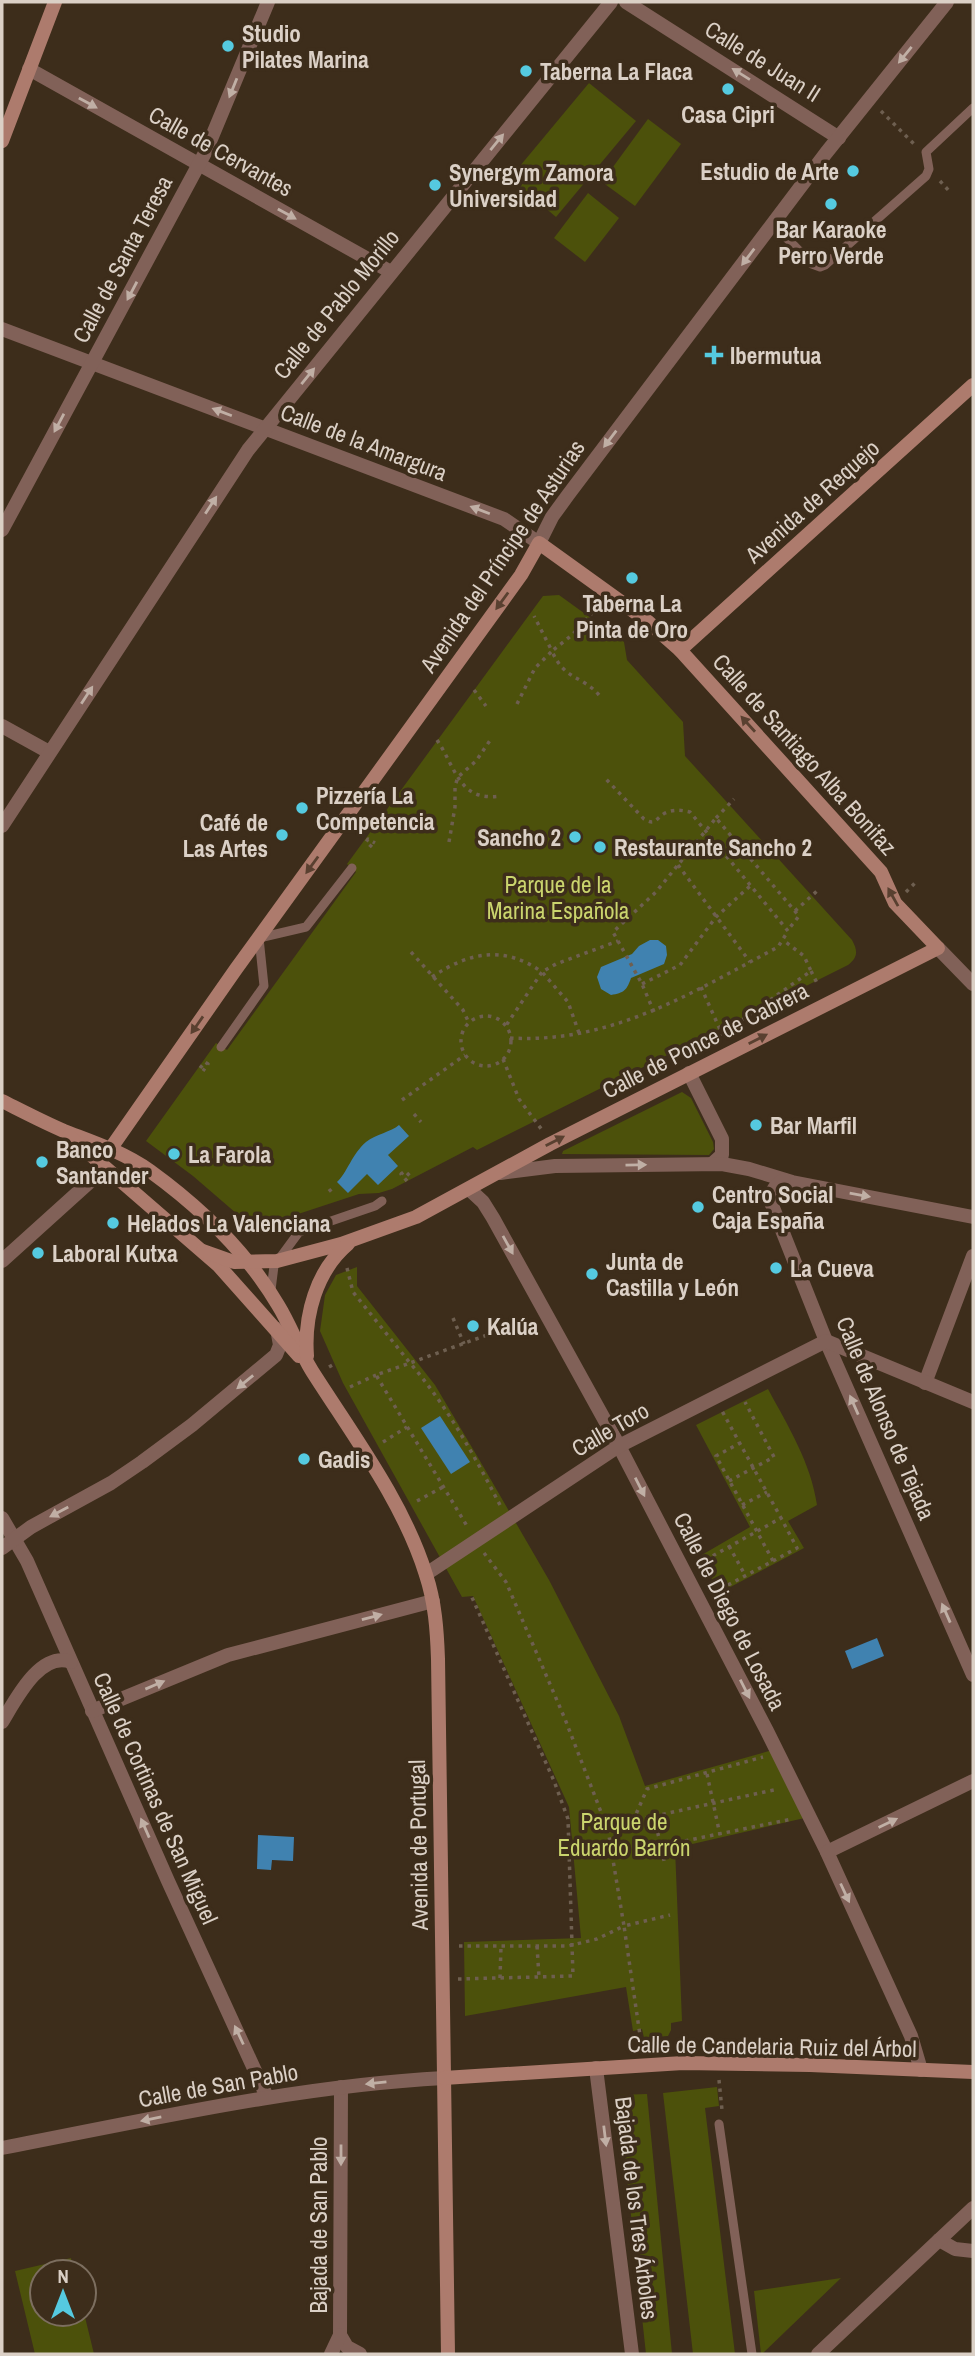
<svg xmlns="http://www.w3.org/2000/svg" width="975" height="2356" font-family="'Archivo Narrow',sans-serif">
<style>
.green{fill:#4c510b}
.water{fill:#4082b0}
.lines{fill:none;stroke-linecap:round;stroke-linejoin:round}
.path{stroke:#6e5f50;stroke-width:3.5;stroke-dasharray:3.5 5;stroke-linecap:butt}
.lane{stroke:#816158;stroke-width:9}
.street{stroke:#816158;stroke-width:14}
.secondary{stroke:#ad7b6d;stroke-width:14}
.oneway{fill:#c0afa5}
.oneway2{fill:#594030}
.poi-dot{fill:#55cae0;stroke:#3d2d1b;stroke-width:2.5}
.labels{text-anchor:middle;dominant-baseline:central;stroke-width:7;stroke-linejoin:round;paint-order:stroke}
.poi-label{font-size:23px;font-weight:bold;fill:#dbd0c6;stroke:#3d2d1b;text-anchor:start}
.street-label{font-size:23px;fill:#dbd0c6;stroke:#3d2d1b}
.park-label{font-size:23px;fill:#cad46d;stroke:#3d2d1b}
</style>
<rect width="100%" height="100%" fill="#3d2d1b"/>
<g class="green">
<polygon points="589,83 636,121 556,217 510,178"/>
<polygon points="648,119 681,144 635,206 602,182"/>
<polygon points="588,193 619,218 585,262 554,238"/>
<path d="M 559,595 L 624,642 L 627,660 L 683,722 L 685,756 L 852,940 C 858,951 858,957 848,965 L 477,1150 L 473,1147 L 392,1189 L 379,1193 L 359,1194 L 286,1218 L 271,1231 L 261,1230 L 251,1226 L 193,1176 L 146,1141 L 216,1043 L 227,1050 L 356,872 L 347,864 L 543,596 Z"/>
<polygon points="682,1092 691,1098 713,1142 714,1149 709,1155 562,1154 563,1151"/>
<polygon points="357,1267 357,1286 435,1385 480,1461 549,1580 619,1716 645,1786 776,1749 809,1817 675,1848 682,2021 671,2023 671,2030 668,2036 644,2038 642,2029 633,2031 626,1987 465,2016 464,1942 581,1938 569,1807 473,1596 462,1597 343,1383 320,1331 325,1295 336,1275"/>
<path d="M 768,1389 C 788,1426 811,1463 817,1505 L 788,1521 L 804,1548 L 719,1593 L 700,1556 L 750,1527 L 696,1425 Z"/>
<polygon points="717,2087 719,2106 705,2108 735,2354 693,2354 663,2093"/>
<polygon points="647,2094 672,2354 646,2354 618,2095"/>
<polygon points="71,2258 74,2272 42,2272 42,2314 84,2313 94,2354 35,2354 15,2271"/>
<polygon points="841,2278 762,2354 761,2354 754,2291"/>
</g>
<g class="water">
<path d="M 650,940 L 658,940 L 666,946 L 667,955 L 664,964 L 631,978 C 627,990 624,993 611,995 L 601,989 L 597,977 L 601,967 L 632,954 L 639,946 Z"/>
<path d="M 399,1125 L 409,1136 L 388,1155 L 398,1166 L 378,1185 L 367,1174 L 348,1193 L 337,1182 C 347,1173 352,1154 366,1142 C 376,1134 391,1132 399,1125 Z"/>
<polygon points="440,1416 470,1462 451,1474 421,1428"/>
<polygon points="877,1638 884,1656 852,1669 845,1651"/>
<polygon points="258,1835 294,1837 293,1861 272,1860 271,1870 257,1869"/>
</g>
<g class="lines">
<g class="path">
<polyline points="881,111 915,145"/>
<polyline points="940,181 951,193"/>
<path d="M 593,612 L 572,635 L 552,651 C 564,680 583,676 599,695"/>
<polyline points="474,690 486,706"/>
<polyline points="517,704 535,668 552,651 534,616"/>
<path d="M 437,740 C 456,768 459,802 500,796"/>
<polyline points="716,818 734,799"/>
<polyline points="449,842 455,807 455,786 458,777 476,761 491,739"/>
<polyline points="372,847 366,842 368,839 375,843"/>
<polyline points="678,865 750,962"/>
<polyline points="906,892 917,881"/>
<polyline points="795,911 817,891"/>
<polyline points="411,952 463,1010 469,1023"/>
<polyline points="811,971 818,985"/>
<path d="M 432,977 C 469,952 504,945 542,972 L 505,1027"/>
<polyline points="642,984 680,965 716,917 750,886"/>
<polyline points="701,987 722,1034 811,971 804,956 783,940"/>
<polyline points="654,1012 642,984 613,932 656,892 716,818 799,916 788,930"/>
<circle cx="486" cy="1041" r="25"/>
<polyline points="579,1033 568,1002 542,972 556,964 618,941"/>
<path d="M 510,1038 C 611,1044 693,992 778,947 L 788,931 L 690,812 C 681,810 674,809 665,813 C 655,819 656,826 644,819 L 605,778"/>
<polyline points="503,1059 519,1099 542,1130"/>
<polyline points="200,1068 205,1062 208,1064 203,1071"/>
<polyline points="402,1100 465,1055"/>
<polyline points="414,1114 421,1122"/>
<polyline points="263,1156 267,1152"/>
<polyline points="407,1181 401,1174 405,1171 410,1176 408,1178"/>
<polyline points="329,1189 334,1195"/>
<polyline points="347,1268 353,1292 410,1363 376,1375 467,1526"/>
<polyline points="453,1318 464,1344"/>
<polyline points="329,1367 336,1363"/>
<polyline points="350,1387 376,1375"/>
<polyline points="383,1442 407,1427"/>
<polyline points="729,1481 774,1457 745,1402"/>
<polyline points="417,1501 443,1487"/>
<path d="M 500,1505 C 474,1455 447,1406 410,1363 L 531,1319"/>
<polyline points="742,1505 767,1492"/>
<polyline points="729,1546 745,1575"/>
<polyline points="484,1553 506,1582 565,1719 608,1830"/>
<polyline points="773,1561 797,1548 781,1518"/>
<polyline points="698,1564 781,1518 722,1411"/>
<polyline points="713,1593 773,1561 716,1456 740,1443"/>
<polyline points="707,1774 720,1835"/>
<polyline points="654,1816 665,1865"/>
<polyline points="633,1821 647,1789 763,1757"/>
<polyline points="660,1846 792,1819"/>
<polyline points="459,1946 568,1946 597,1939 624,1926 608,1830 623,1823 778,1789"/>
<polyline points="537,1946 539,1977"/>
<polyline points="500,1978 501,1946"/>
<polyline points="458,1979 573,1976 568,1819 554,1781 470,1593"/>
<polyline points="642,2049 624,1926 670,1915"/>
<polyline points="719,2080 722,2110"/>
</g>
<g class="lane">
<polyline points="773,224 812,264 820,267 825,265 926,176 929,169 926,152 973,108"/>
<polyline points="221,1047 264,986 259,938 306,927 352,868"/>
<polyline points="271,1290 274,1266 299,1232 375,1206 382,1201"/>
<polyline points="719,2124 752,2354"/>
</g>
<g class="street">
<polyline points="626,2 839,138"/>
<polyline points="29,69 391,272"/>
<polyline points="2,329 504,519 539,543 552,517 568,495 826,153 947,2"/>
<polyline points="2,530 206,151 268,2"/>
<polyline points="2,726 49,752"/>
<polyline points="2,826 248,450 611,2"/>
<polyline points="938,948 973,984"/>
<polyline points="689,1073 722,1139 722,1155 712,1164"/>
<polyline points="500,1173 555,1166 722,1164 749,1169 792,1182 973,1217"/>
<path d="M 784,1180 C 774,1185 769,1194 772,1205 L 826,1341 L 973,1675"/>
<polyline points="469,1189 483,1202 493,1218 619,1446 767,1731 827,1852 911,2036 921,2070"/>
<polyline points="2,1261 105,1168"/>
<polyline points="925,1383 973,1256"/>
<polyline points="2,1518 27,1561 168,1881 267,2097"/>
<polyline points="2,1548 31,1527 111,1483 142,1462 192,1425 276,1355 280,1345 277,1329"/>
<polyline points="426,1574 619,1446 826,1341 973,1402"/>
<polyline points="92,1711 228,1655 433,1601"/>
<path d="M 2,1722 C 15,1701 40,1650 71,1662"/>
<polyline points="827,1852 973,1781"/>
<polyline points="596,2068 632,2354"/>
<polyline points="341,2087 340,2335 347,2347 360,2354"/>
<path d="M 2,2148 C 148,2120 295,2086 444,2078"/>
<polyline points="939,2240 955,2249 973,2251"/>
<polyline points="331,2354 340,2335"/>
<polyline points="818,2354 973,2208"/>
</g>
<g class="secondary">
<polyline points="2,141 55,2"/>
<polyline points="680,650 973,385"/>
<path d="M 2,1101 C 22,1111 43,1122 64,1131 C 95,1143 123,1152 150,1171 C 201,1208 246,1251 278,1305 C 291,1326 299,1350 312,1371 C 352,1434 404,1503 426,1575 C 435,1602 437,1630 438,1659 L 448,2354"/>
<polyline points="69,1136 219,1266 299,1356"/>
<polyline points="111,1148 236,969 521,575 539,543 646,620 680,650 881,872 895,903 938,948 550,1144 416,1217 341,1244 277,1261 234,1262 203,1251"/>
<path d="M 307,1356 C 304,1316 316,1271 348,1244"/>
<polyline points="444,2078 683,2063 810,2065 973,2072"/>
</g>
</g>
<defs><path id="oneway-solid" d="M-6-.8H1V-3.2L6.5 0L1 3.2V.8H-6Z" transform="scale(1.75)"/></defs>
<g class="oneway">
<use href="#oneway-solid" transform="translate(905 55) rotate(129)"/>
<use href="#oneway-solid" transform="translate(741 74) rotate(-148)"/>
<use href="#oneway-solid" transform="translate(233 88) rotate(112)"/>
<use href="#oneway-solid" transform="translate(88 103) rotate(29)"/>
<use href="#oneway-solid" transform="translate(497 142) rotate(-51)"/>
<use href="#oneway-solid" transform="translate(287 214) rotate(29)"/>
<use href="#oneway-solid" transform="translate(748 257) rotate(127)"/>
<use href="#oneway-solid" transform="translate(132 291) rotate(118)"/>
<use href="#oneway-solid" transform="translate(308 376) rotate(-51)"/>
<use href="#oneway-solid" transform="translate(222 412) rotate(-159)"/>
<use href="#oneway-solid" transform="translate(59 423) rotate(118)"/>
<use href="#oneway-solid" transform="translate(610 439) rotate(127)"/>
<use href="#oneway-solid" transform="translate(211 505) rotate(-57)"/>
<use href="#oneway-solid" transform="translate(480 510) rotate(-159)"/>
<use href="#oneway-solid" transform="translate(87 695) rotate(-57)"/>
<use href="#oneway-solid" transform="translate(636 1165) rotate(-1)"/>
<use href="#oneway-solid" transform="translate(860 1195) rotate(10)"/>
<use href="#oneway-solid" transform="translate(508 1245) rotate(61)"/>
<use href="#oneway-solid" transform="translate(245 1382) rotate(141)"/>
<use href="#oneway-solid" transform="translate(854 1405) rotate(-114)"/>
<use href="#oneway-solid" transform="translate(640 1487) rotate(63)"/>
<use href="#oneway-solid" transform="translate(59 1512) rotate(152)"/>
<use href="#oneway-solid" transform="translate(946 1613) rotate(-114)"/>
<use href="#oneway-solid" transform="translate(372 1617) rotate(-15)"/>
<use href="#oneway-solid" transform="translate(155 1685) rotate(-23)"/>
<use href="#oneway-solid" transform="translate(745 1689) rotate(63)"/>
<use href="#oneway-solid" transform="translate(888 1823) rotate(-26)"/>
<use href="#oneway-solid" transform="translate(145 1828) rotate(-114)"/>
<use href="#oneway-solid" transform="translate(845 1893) rotate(65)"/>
<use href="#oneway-solid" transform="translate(239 2035) rotate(-115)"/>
<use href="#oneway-solid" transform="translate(376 2083) rotate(174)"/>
<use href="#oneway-solid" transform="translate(151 2119) rotate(169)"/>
<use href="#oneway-solid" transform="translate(605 2136) rotate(83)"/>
<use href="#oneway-solid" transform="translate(341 2155) rotate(90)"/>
</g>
<g class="oneway2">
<use href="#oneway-solid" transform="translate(502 601) rotate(126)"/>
<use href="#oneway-solid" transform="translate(748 724) rotate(-132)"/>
<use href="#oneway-solid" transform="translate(312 865) rotate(126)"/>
<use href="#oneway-solid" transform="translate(893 897) rotate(-119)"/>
<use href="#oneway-solid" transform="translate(197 1025) rotate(125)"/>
<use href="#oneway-solid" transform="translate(758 1039) rotate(-27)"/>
<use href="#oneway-solid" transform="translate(555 1141) rotate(-27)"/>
</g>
<g class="poi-dot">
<circle cx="228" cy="46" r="7"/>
<circle cx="526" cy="71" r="7"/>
<circle cx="728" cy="89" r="7"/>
<circle cx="853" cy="171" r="7"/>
<circle cx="435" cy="185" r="7"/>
<circle cx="831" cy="204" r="7"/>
<path d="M710.5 344.5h7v7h7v7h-7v7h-7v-7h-7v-7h7z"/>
<circle cx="632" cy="578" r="7"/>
<circle cx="302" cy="808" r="7"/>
<circle cx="282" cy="835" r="7"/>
<circle cx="575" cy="837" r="7"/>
<circle cx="600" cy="847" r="7"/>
<circle cx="756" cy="1125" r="7"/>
<circle cx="174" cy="1154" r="7"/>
<circle cx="42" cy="1162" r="7"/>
<circle cx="698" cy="1207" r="7"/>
<circle cx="113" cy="1223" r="7"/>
<circle cx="38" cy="1253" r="7"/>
<circle cx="776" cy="1268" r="7"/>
<circle cx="592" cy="1274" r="7"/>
<circle cx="473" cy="1326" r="7"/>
<circle cx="304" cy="1459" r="7"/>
</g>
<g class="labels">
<g class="poi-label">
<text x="242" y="33">Studio<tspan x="242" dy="26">Pilates Marina</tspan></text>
<text x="540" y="71">Taberna La Flaca</text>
<text x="728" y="114" text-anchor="middle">Casa Cipri</text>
<text x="839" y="171" text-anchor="end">Estudio de Arte</text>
<text x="449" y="172">Synergym Zamora<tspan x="449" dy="26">Universidad</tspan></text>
<text x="831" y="229" text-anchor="middle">Bar Karaoke<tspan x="831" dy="26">Perro Verde</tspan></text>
<text x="730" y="355">Ibermutua</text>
<text x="632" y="603" text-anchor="middle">Taberna La<tspan x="632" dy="26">Pinta de Oro</tspan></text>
<text x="316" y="795">Pizzería La<tspan x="316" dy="26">Competencia</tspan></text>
<text x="268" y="822" text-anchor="end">Café de<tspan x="268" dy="26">Las Artes</tspan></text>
<text x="561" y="837" text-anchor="end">Sancho 2</text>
<text x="614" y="847">Restaurante Sancho 2</text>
<text x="770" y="1125">Bar Marfil</text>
<text x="56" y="1149">Banco<tspan x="56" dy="26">Santander</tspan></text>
<text x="188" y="1154">La Farola</text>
<text x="712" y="1194">Centro Social<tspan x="712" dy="26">Caja España</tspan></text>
<text x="127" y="1223">Helados La Valenciana</text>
<text x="52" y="1253">Laboral Kutxa</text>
<text x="606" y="1261">Junta de<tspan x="606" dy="26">Castilla y León</tspan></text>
<text x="790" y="1268">La Cueva</text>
<text x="487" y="1326">Kalúa</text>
<text x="318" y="1459">Gadis</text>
</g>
<g class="street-label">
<text transform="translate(763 61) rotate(32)">Calle de Juan II</text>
<text transform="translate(221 151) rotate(29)">Calle de Cervantes</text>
<text transform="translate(122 259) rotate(-62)">Calle de Santa Teresa</text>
<text transform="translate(336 304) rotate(-51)">Calle de Pablo Morillo</text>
<text transform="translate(364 442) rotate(21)">Calle de la Amargura</text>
<text transform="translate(812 501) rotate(-42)">Avenida de Requejo</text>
<text transform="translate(502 556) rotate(-56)">Avenida del Príncipe de Asturias</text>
<text transform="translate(805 754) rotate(48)">Calle de Santiago Alba Bonifaz</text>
<text transform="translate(705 1040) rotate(-27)">Calle de Ponce de Cabrera</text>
<text transform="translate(886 1418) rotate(67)">Calle de Alonso de Tejada</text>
<text transform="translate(610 1429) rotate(-30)">Calle Toro</text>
<text transform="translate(730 1611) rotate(63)">Calle de Diego de Losada</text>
<text transform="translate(156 1798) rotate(66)">Calle de Cortinas de San Miguel</text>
<text transform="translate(418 1845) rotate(-91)">Avenida de Portugal</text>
<text transform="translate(772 2046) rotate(1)">Calle de Candelaria Ruiz del Árbol</text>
<text transform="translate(218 2085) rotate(-10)">Calle de San Pablo</text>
<text transform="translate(637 2208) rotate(83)">Bajada de los Tres Árboles</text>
<text transform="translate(318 2225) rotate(-90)">Bajada de San Pablo</text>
</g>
<g class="park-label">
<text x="558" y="884">Parque de la<tspan x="558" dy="26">Marina Española</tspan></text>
<text x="624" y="1821">Parque de<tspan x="624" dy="26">Eduardo Barrón</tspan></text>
</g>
</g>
<rect width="975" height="2356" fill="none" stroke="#dbd0c6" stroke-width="7"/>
<g transform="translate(63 2293)"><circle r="33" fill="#3d2d1b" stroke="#7c6e5f" stroke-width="2"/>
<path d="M0-5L12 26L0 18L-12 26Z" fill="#55cae0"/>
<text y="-10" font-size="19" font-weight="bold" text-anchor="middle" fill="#dbd0c6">N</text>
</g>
</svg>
